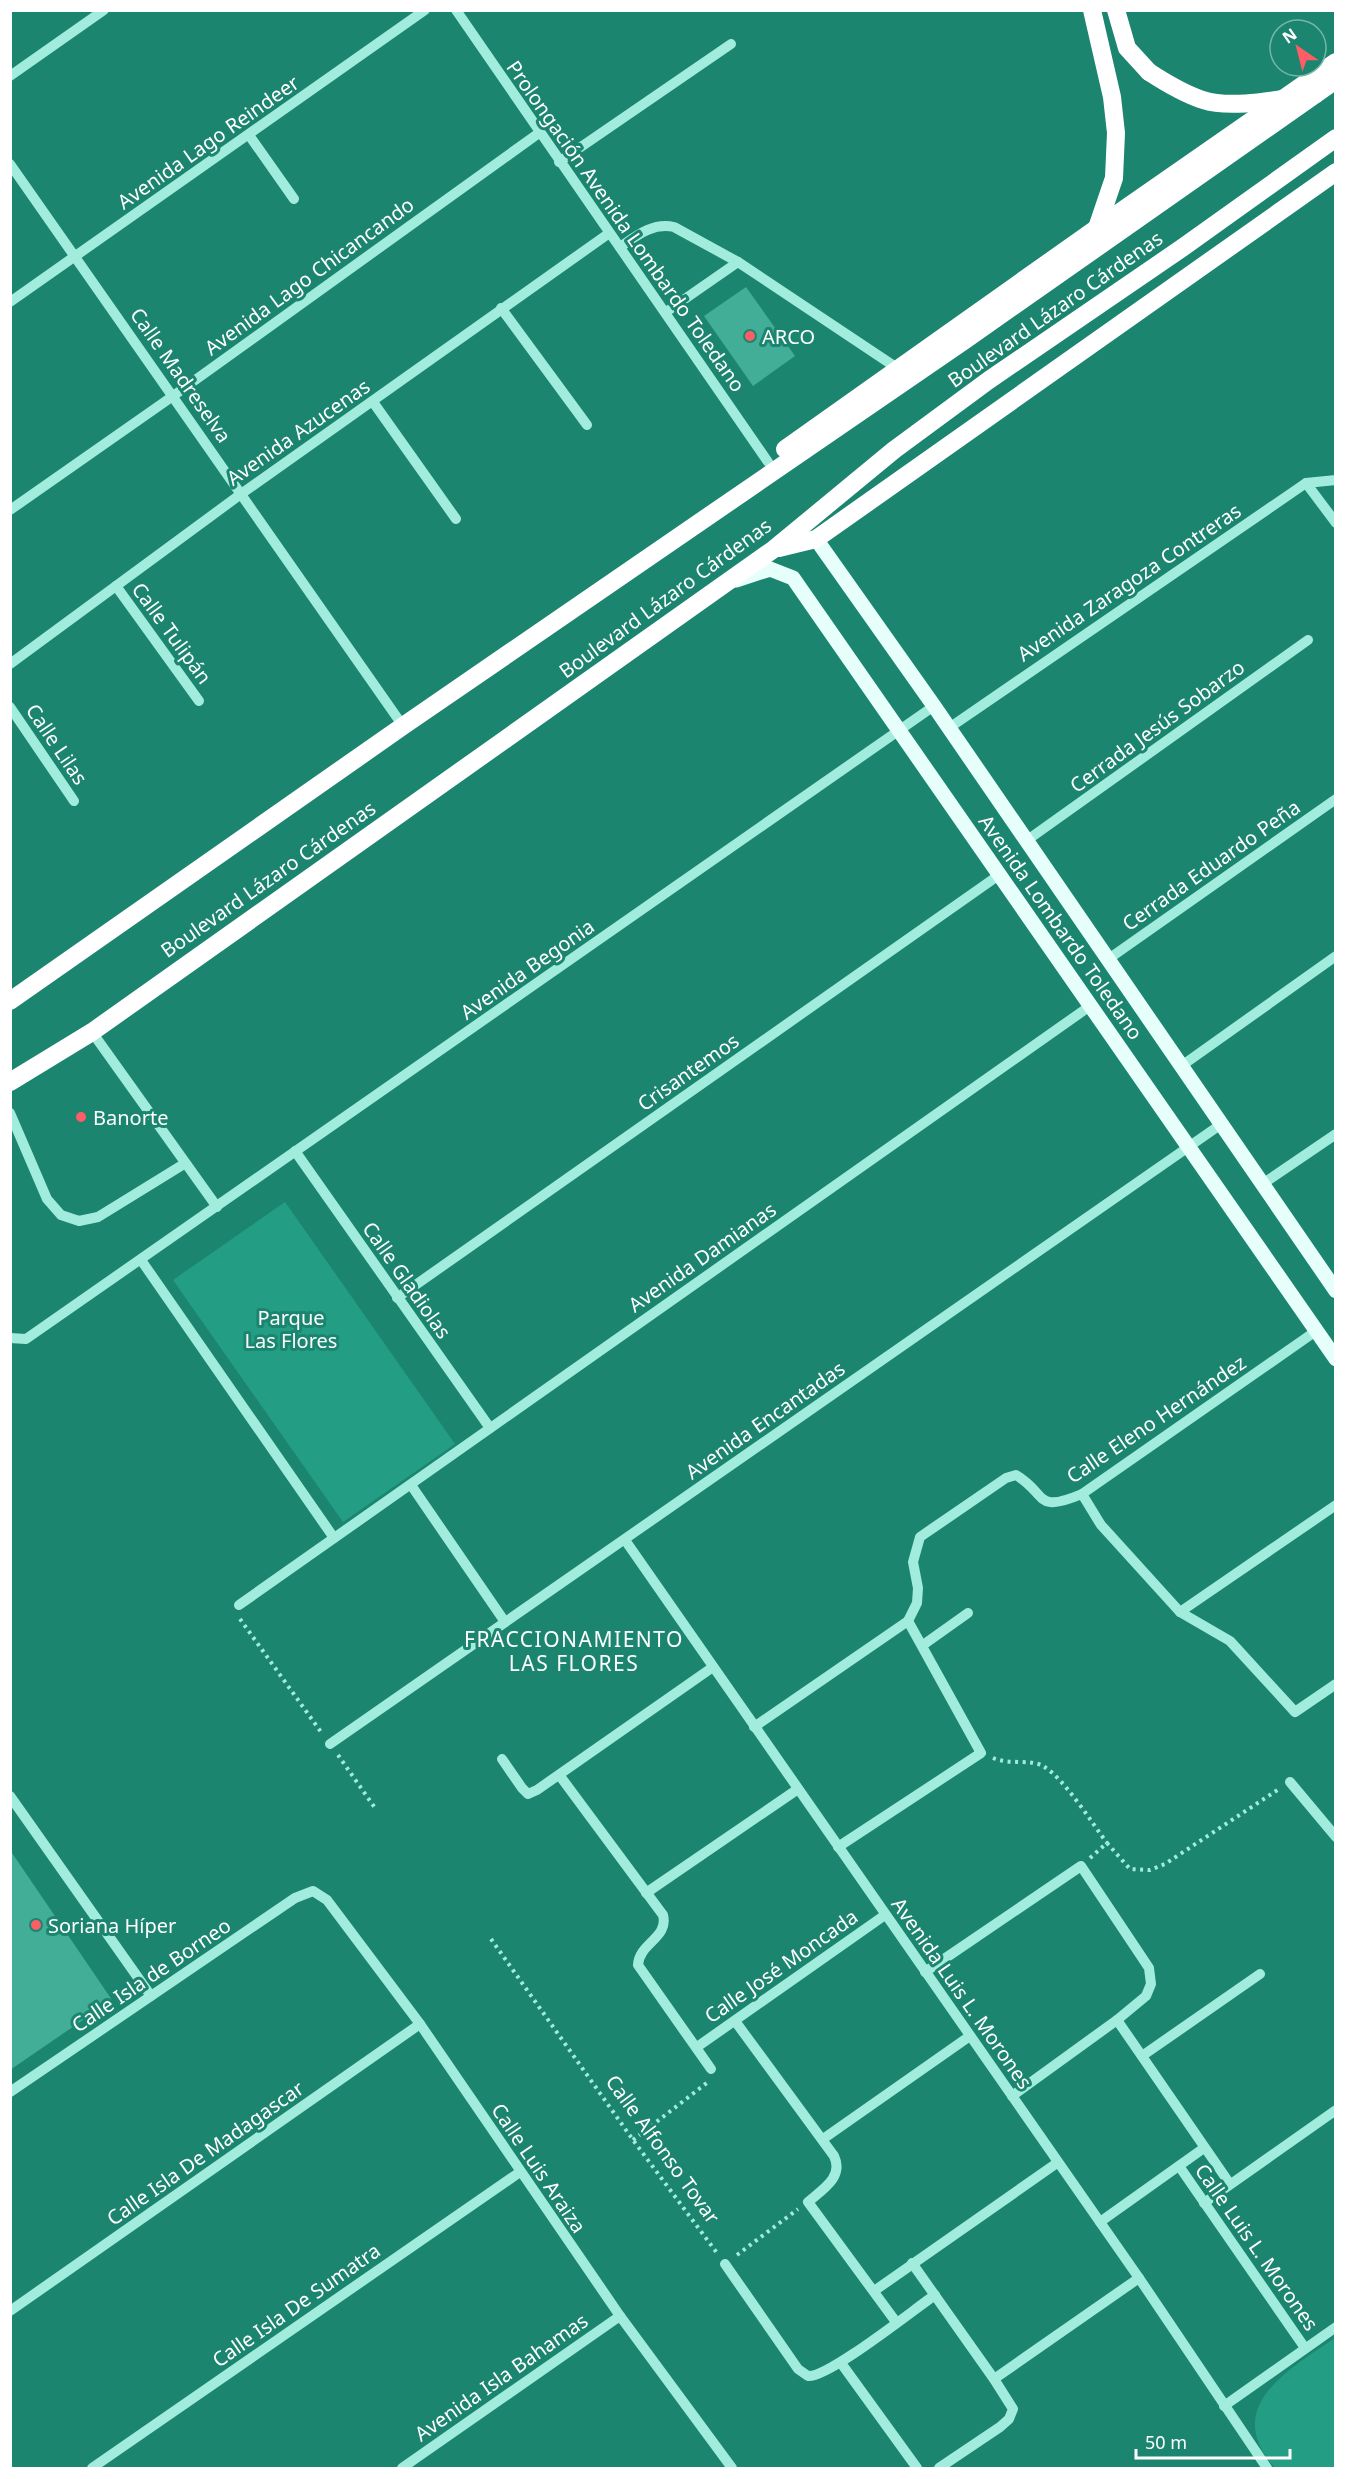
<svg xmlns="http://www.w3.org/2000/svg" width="1346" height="2479" font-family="'Noto Sans',sans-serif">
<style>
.green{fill:#239e84}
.building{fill:#43ae98}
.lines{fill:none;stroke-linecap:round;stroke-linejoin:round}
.path{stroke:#a1ecdc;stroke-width:4;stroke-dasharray:3 4.5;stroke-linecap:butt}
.minor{stroke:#a1ecdc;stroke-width:10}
.major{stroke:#e6fffb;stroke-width:15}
.highway{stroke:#fff;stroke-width:18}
.highway-bridge{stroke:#fff;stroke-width:18}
.poi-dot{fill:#fd5d65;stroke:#1b8570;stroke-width:2}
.labels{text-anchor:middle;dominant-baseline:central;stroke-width:6;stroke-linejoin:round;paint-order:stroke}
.street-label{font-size:20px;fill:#fff;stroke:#1b8570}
.poi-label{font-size:20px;fill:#fff;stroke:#1b8570;text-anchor:start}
.park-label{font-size:20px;fill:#fcfffe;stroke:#1b8570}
.neighbourhood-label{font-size:21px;letter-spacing:1.5px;fill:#fff;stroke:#1b8570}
</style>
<rect width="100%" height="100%" fill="#1b8570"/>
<g class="green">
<polygon points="285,1202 455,1444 343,1522 173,1280"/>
<path d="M 1335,2338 L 1335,2468 L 1275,2468 C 1221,2407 1288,2370 1335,2338 Z"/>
</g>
<g class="building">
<polygon points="746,287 795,356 753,386 704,316"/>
<polygon points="10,1850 112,2000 10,2070"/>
</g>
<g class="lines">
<g class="path">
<polyline points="240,1619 321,1732"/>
<polyline points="338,1755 375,1808"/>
<path d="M 993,1758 C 1009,1765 1031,1759 1043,1766 C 1064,1778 1092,1823 1107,1843"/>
<polyline points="1090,1858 1107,1843 1130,1869 1150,1870 1165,1864 1279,1789"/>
<polyline points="491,1939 633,2140 717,2253"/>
<polyline points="633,2140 708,2082"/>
<polyline points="737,2255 798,2209"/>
</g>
<g class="minor">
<polyline points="456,10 768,462"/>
<polyline points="10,76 104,10"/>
<polyline points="249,135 294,199"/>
<polyline points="559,162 731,44"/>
<polyline points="10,164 403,726"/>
<path d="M 620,247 C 636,236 653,222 674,227 L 738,262 L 897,368"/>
<polyline points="10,302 425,10"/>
<polyline points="501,308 587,425"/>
<polyline points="666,312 738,262"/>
<polyline points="373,402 456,519"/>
<polyline points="1306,483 1336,523"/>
<polyline points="10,510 173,396 539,133"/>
<polyline points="116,586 199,701"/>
<polyline points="10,664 241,494 608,234"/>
<polyline points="10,707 74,801"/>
<polyline points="949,728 1306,483 1336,480"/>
<polyline points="1026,841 1308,640"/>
<polyline points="1107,960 1336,799"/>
<polyline points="92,1032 217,1207"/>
<polyline points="1180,1067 1336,956"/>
<polyline points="10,1113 47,1199 61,1215 79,1221 98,1217 184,1164"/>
<polyline points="295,1151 490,1428"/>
<polyline points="1261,1185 1336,1134"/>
<polyline points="141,1260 334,1538"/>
<polyline points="397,1298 999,875"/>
<polyline points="10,1338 26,1339 934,706"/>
<polyline points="411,1485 505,1622"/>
<polyline points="1082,1494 1101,1525 1180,1612 1230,1641 1295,1712 1336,1684"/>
<polyline points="625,1540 1139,2278 1267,2468"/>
<polyline points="239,1605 1090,1006"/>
<polyline points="1180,1612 1336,1505"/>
<polyline points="923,1645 968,1613"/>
<path d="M 754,1727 L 908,1621 L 917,1603 L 918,1588 L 913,1562 L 920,1537 L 1006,1478 L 1016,1475 C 1048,1494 1034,1514 1082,1494 L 1316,1331"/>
<polyline points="330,1744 1220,1125"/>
<polyline points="502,1759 522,1788 528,1794 537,1790 713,1667"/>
<path d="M 560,1776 L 663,1915 C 669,1938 639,1943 638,1965 L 711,2069"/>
<polyline points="1290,1782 1336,1837"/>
<polyline points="10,1796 151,1996"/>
<polyline points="838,1847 981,1753 908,1621"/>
<polyline points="646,1893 798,1789"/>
<polyline points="925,1972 1081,1866 1149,1968 1151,1984 1146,1996 1117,2020 1012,2096"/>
<polyline points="1117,2020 1230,2184"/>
<path d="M 735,2021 L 834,2156 C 844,2177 823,2189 808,2202 L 896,2322"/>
<polyline points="697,2047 885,1915"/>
<polyline points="1142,2056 1260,1974"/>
<polyline points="10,2092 295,1898 313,1891 327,1900 420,2024 620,2316 732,2468"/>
<polyline points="823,2139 970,2036"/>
<polyline points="1179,2166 1305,2348"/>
<polyline points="1204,2203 1336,2110"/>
<polyline points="1100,2222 1204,2148"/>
<polyline points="912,2263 994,2379 1013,2409 1009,2419 1000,2427 939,2468"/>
<path d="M 725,2264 L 798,2369 L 808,2376 C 828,2378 913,2310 935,2295"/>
<polyline points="874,2291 1057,2163"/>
<polyline points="10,2311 420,2024"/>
<polyline points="841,2363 917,2468"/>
<polyline points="994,2379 1139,2278"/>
<polyline points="1224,2406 1336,2327"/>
<polyline points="92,2468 520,2172"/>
<polyline points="402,2468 620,2316"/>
</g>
<g class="major">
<polyline points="816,539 934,706 1336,1291"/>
<polyline points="736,580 770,569 793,578 1336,1359"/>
</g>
<g class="highway">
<polyline points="1092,10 1112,97 1116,133 1114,178 1097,228"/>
<polyline points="1116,10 1127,48 1149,72"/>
<polyline points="785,449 1097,228 1336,62"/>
<polyline points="779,548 816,539 1336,172"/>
<polyline points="10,1001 403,726 965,340 1336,80"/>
<polyline points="10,1082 92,1032 774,549 894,450 989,380 1182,248 1336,138"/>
</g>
<path class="highway-bridge" d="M 1149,72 C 1166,83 1184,94 1203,100 C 1233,110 1284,98 1316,94"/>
</g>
<g class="poi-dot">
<circle cx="750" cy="336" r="6"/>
<circle cx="81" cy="1117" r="6"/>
<circle cx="36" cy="1925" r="6"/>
</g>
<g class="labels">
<g class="street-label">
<text transform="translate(208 142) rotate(-35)">Avenida Lago Reindeer</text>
<text transform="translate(626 226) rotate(55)">Prolongación Avenida Lombardo Toledano</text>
<text transform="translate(309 276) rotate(-36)">Avenida Lago Chicancando</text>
<text transform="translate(1055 309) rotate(-35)">Boulevard Lázaro Cárdenas</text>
<text transform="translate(181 375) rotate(55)">Calle Madreselva</text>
<text transform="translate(298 432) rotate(-35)">Avenida Azucenas</text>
<text transform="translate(1129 582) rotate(-34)">Avenida Zaragoza Contreras</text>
<text transform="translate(665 598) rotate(-36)">Boulevard Lázaro Cárdenas</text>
<text transform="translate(172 633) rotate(54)">Calle Tulipán</text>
<text transform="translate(1157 726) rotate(-36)">Cerrada Jesús Sobarzo</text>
<text transform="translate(57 744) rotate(56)">Calle Lilas</text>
<text transform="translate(1211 865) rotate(-35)">Cerrada Eduardo Peña</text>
<text transform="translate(268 879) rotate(-35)">Boulevard Lázaro Cárdenas</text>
<text transform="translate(1061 927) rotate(55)">Avenida Lombardo Toledano</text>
<text transform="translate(527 969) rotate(-35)">Avenida Begonia</text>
<text transform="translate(688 1072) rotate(-35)">Crisantemos</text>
<text transform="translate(702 1257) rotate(-35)">Avenida Damianas</text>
<text transform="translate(407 1280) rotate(55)">Calle Gladiolas</text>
<text transform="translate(1156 1419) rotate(-34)">Calle Eleno Hernández</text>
<text transform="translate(765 1420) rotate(-35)">Avenida Encantadas</text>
<text transform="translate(781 1966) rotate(-35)">Calle José Moncada</text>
<text transform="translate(151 1975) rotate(-34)">Calle Isla de Borneo</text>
<text transform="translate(962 1993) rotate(55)">Avenida Luis L. Morones</text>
<text transform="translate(663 2149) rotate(54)">Calle Alfonso Tovar</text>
<text transform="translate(205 2153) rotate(-35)">Calle Isla De Madagascar</text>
<text transform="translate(539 2168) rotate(56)">Calle Luis Araiza</text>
<text transform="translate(1257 2247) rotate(55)">Calle Luis L. Morones</text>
<text transform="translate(296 2305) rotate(-35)">Calle Isla De Sumatra</text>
<text transform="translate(501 2377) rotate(-35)">Avenida Isla Bahamas</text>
</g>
<g class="poi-label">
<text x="762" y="336">ARCO</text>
<text x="93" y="1117">Banorte</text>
<text x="48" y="1925">Soriana Híper</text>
</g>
<g class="park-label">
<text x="291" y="1317">Parque<tspan x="291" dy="23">Las Flores</tspan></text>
</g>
<g class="neighbourhood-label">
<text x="574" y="1639">FRACCIONAMIENTO<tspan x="574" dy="24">LAS FLORES</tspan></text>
</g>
</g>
<rect width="1346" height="2479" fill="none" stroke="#ffffff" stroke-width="24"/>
<g transform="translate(1298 48) rotate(325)"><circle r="28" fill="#1b8570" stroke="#76b6a9" stroke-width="1.5"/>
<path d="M0-4.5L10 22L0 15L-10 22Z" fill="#fd5d65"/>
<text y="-9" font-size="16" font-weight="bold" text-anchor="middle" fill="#ffffff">N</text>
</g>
<path d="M1136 2449v9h154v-9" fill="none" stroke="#ffffff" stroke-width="3"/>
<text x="1145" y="2449" font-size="18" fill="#ffffff" stroke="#1b8570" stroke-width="4.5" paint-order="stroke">50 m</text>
</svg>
